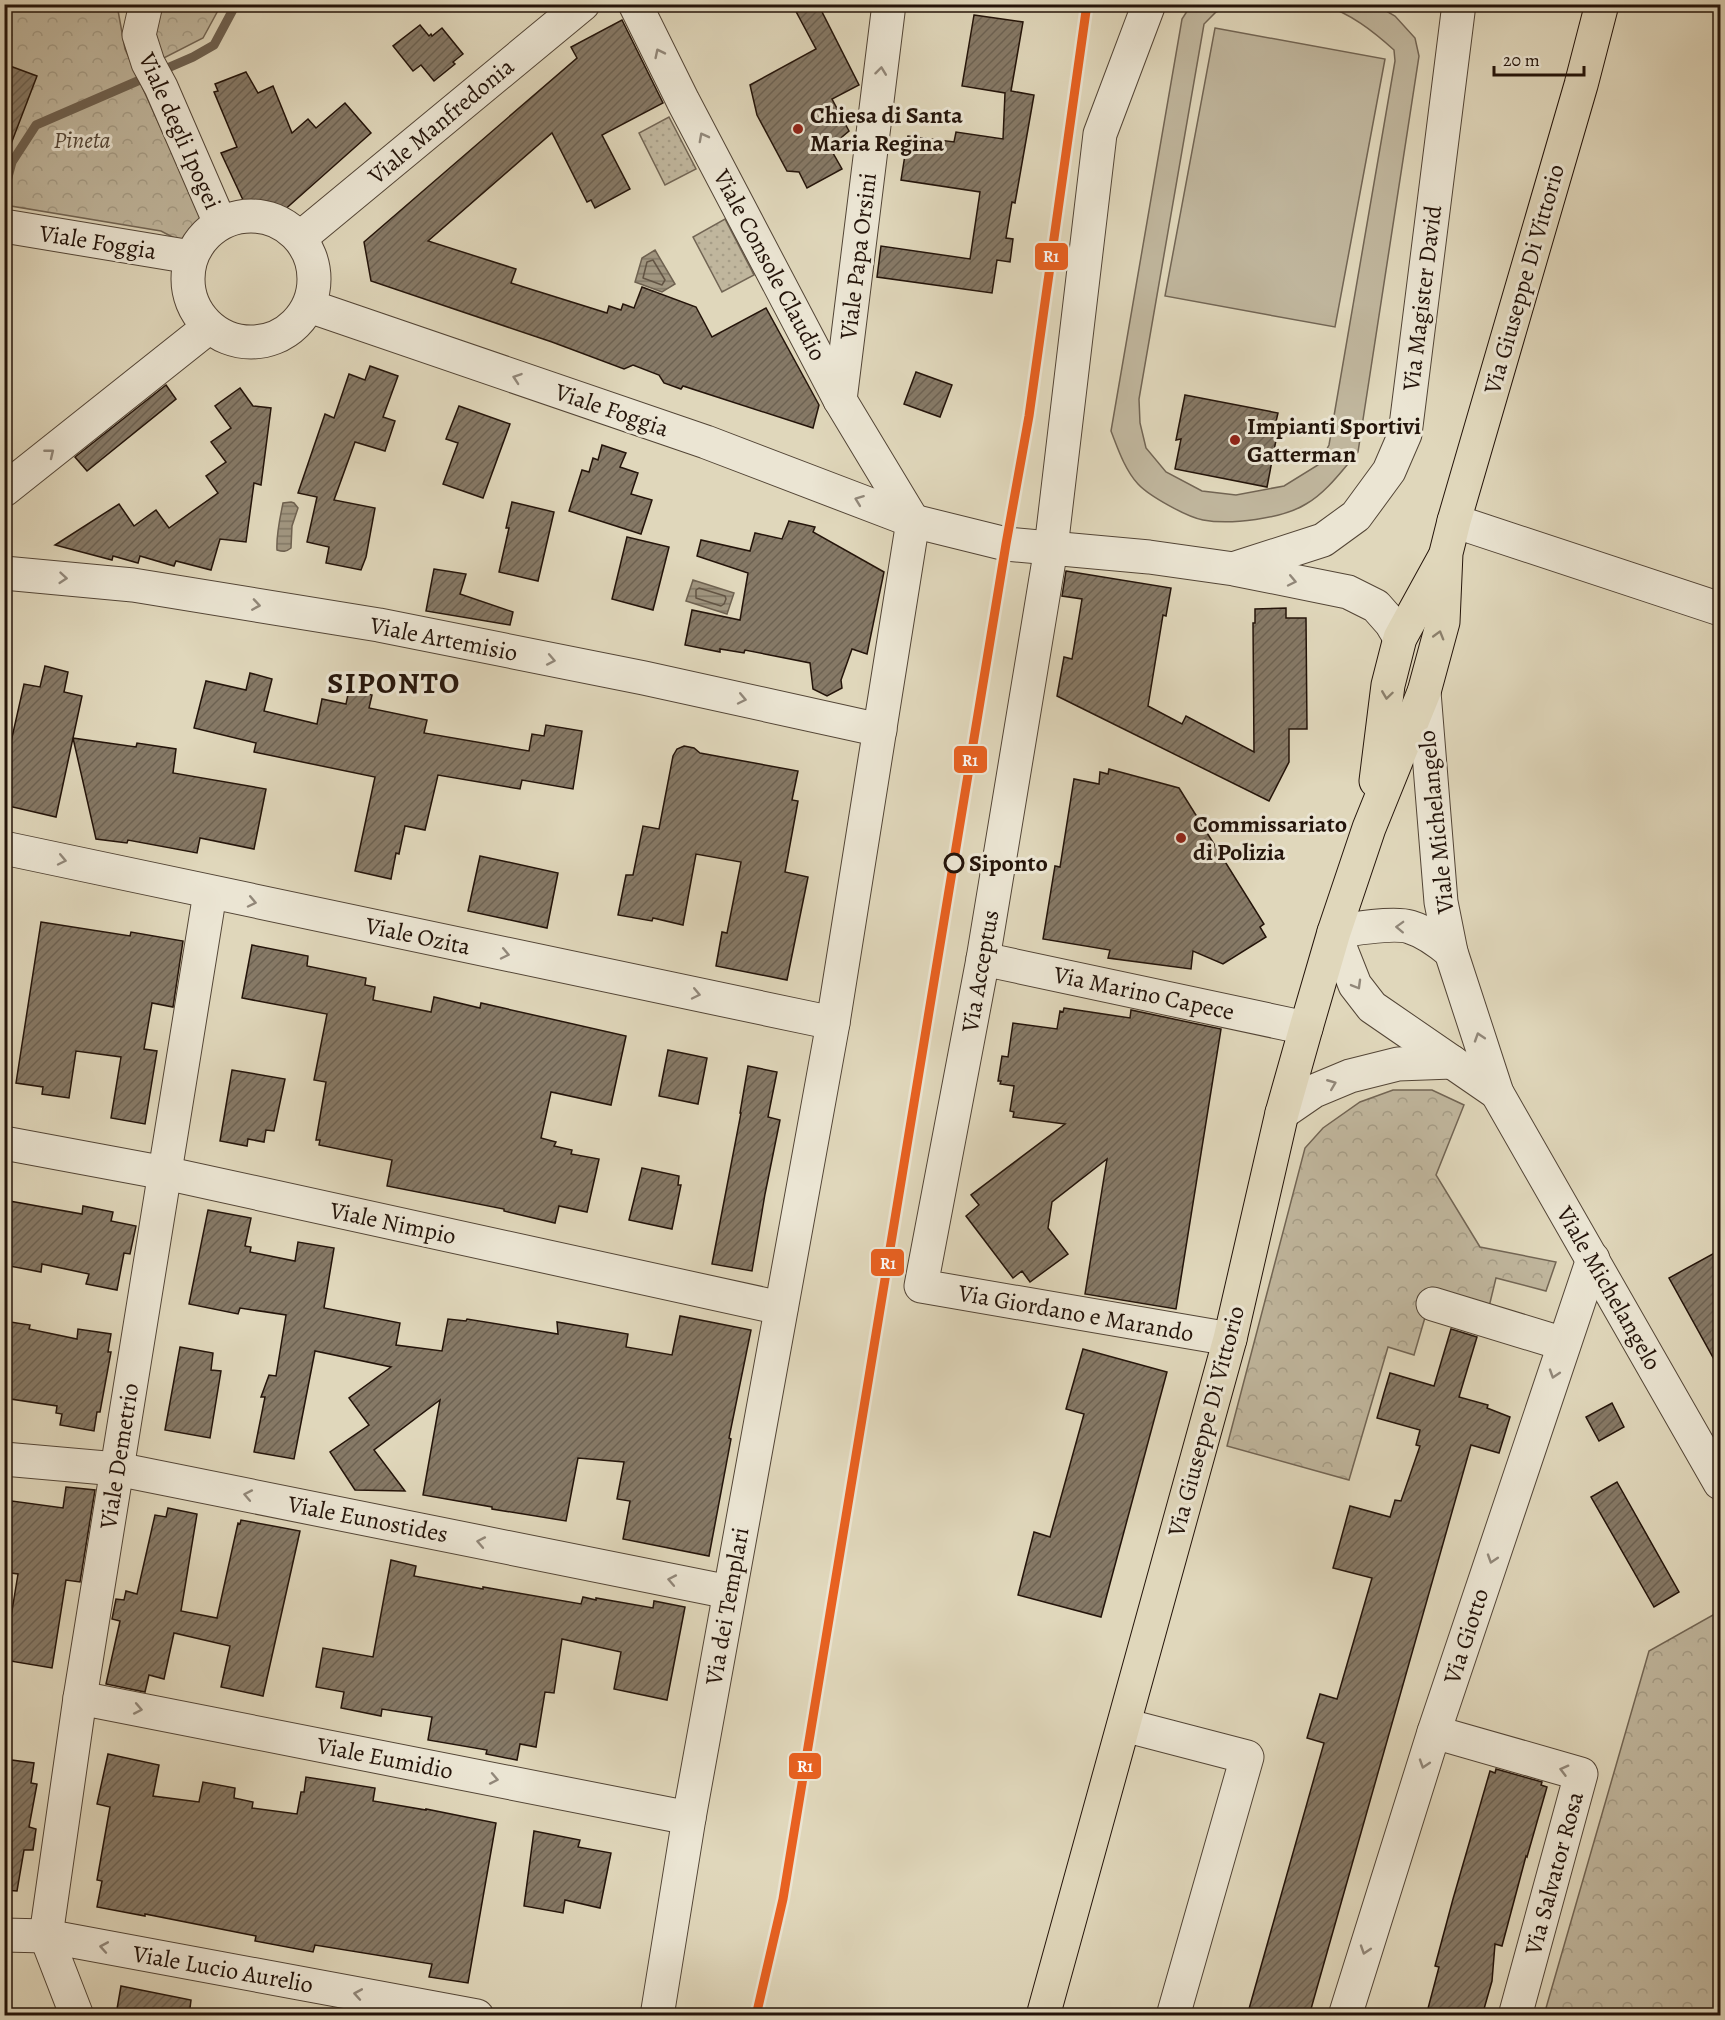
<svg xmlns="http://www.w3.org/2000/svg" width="1725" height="2020" font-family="Alegreya,serif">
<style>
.grass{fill:url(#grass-dots);stroke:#726554;stroke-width:1.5}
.forest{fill:url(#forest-crowns);stroke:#726554;stroke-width:1.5}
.garden{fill:#c0b69d;stroke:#726554;stroke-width:1.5}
.water{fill:url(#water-rules);stroke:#6e6150;stroke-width:1.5}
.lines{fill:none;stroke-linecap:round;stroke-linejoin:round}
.shore{stroke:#625444;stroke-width:1.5}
.stream{stroke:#6e6150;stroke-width:9}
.building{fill:url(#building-hatch);stroke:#24140a;stroke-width:1.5}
.minor-casing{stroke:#534536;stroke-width:35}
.major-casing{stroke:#24140a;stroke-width:35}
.minor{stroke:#ebe5d3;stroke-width:33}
.major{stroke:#e0d7bb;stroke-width:33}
.rail-1-casing{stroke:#ebe5d3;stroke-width:14}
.rail-1{stroke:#e86121;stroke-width:9}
.oneway{stroke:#918779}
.oneway2{stroke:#8b7f6b}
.poi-dot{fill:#8f2418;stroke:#ebe5d3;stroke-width:2}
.stop-dot{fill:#ebe5d3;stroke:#24140a;stroke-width:3}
.labels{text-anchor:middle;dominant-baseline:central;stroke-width:6;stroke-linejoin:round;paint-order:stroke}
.poi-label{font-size:24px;font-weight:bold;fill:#24140a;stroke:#ebe5d3;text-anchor:start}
.street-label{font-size:24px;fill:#24140a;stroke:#ebe5d3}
.park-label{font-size:24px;font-style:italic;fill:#534536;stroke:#ebe5d3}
.stop-label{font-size:24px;font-weight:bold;fill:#24140a;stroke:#ebe5d3;text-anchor:start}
.district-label{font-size:30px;font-weight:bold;letter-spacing:1.5px;fill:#24140a;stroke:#ebe5d3}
.line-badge{stroke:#ebe5d3;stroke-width:2}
.badge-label{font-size:16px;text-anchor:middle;font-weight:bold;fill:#fff}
</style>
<defs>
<pattern id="grass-dots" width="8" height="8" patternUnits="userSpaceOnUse" patternTransform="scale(1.5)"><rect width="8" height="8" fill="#c0b69d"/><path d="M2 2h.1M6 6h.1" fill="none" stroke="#a59c86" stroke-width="1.8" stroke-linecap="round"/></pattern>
<pattern id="forest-crowns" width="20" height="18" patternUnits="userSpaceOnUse" patternTransform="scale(1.5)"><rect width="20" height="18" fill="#c0b69d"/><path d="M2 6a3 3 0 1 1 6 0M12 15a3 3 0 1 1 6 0" fill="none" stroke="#a59c86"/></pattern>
<pattern id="water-rules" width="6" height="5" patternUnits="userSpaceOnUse" patternTransform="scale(1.5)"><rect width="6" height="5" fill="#a0957f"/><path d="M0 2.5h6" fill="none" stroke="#827866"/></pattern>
<pattern id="building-hatch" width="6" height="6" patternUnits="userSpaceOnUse" patternTransform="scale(1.5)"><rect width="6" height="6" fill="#867966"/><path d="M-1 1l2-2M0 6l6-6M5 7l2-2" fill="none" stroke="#6d6252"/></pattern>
</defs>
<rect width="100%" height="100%" fill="#e0d7bb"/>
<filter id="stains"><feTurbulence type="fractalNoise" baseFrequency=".00333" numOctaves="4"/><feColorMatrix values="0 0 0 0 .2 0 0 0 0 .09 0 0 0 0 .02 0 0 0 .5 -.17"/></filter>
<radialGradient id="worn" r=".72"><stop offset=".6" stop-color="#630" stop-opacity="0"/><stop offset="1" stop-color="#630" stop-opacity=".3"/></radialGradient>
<g class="grass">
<polygon points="669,117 696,169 665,185 639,133"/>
<polygon points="725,219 754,275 722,292 693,237"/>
</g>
<g class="forest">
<polygon points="4,5 117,5 125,49 202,219 184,243 161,231 5,205"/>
<polygon points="159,5 221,5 203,38 158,61 148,35"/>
<polygon points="1393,1090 1432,1090 1464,1105 1436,1175 1480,1247 1556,1262 1546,1291 1496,1278 1488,1311 1431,1297 1414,1355 1388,1347 1349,1480 1227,1446 1305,1148 1323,1128 1360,1102"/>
<polygon points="1720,1611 1720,2015 1544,2015 1649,1651"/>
</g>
<g class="garden">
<path d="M 1191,5 L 1232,5 L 1216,12 L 1204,24 L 1139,399 L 1140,423 L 1146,448 L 1166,472 L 1202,491 L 1236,495 L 1284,486 L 1318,465 L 1329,445 L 1395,61 L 1394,50 C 1373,31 1350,13 1323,5 L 1376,5 L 1395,16 L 1415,38 L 1419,56 L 1358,452 C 1343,469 1327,492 1306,504 C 1282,519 1230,525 1203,520 C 1187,517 1149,496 1138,484 C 1125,470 1118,449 1111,431 L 1182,19 Z"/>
<polygon points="1215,28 1385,59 1335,327 1165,296"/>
</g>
<g class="water">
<polygon points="655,250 675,284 662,292 635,282 642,258"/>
<path d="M 291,502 L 294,503 L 298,508 L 292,526 L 291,548 C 286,552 283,552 277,550 C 276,535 280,518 283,503 Z"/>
<polygon points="693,580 734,593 727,614 686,601"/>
</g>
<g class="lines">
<g class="shore">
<polygon points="653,260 665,280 662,285 643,278 647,262"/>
<polygon points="699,588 725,596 726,599 724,604 721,606 696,598 696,590"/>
</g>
<polyline class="stream" points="4,192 12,162 36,125 193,57 214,45 236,4"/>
</g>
<g class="building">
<polygon points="792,4 818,4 859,85 832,99 849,131 842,137 833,153 842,169 807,188 799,172 787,171 757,115 750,85 816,49"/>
<polygon points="974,15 1023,22 1011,91 1034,95 1015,203 1012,202 1006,238 1013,239 1010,262 997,260 992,293 877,277 881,246 970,259 980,192 901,180 908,136 954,142 956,132 1003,139 1005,93 962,86"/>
<polygon points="622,20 663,103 602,135 630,189 595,208 591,200 587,202 552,133 428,241 516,269 511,283 607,313 609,306 621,310 623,304 634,308 642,287 696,307 712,337 766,308 819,405 813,428 683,386 681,389 664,383 659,375 633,365 624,369 552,342 371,281 364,242 577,58 571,47"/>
<polygon points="420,25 429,36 431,34 432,36 442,28 463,54 453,62 455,64 434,81 421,65 413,71 393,46"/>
<polygon points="10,66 37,76 6,157 4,156 4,81"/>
<polygon points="246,72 258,93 273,86 292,133 308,119 316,128 345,103 371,133 281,213 243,200 221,153 237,147 214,92 218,91 215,84"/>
<polygon points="370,366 398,376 383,417 395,421 385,451 355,442 334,500 375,508 366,557 361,570 326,563 329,547 307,542 317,497 298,493 325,414 334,418 349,374 365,380"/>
<polygon points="916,372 952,385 940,417 904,404"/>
<polygon points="166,385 176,399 87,471 75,457"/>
<polygon points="240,388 253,406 271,408 261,485 254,483 246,542 220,539 211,570 176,561 174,566 140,556 138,563 113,556 112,560 55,545 119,504 134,526 156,510 169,528 218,493 206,476 226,462 211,442 231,428 215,406"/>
<polygon points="1185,395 1278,413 1273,434 1277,435 1267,487 1175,469 1181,439 1176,440"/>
<polygon points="459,406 510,424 483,498 443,484 458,443 446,439"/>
<polygon points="602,445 626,453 620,467 638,473 631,494 652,500 641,534 569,511 582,470 589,472 593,458 598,460"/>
<polygon points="512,502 554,512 538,581 499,572 509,528 506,528"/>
<polygon points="789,521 815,527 813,532 884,572 867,654 852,649 841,680 842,688 827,696 813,689 810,663 745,650 744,653 720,649 720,652 685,645 692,610 740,620 748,573 697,556 701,540 750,551 755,533 782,539"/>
<polygon points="627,537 669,547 653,610 612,599"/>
<polygon points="434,569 466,574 460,594 513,612 510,625 426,611"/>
<polygon points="1066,571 1171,588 1166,616 1163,615 1148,706 1182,724 1186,716 1254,752 1253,623 1255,623 1255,609 1286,608 1286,618 1306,618 1307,729 1289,729 1289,762 1269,801 1057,696 1064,657 1072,659 1082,599 1062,596"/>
<polygon points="45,666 68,672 64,692 82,696 73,738 136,747 137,743 176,749 173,773 266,789 254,849 200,838 197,853 128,840 127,843 96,839 73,738 56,817 4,805 4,773 24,684 40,687"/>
<polygon points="250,673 272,679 264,711 317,724 322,699 346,704 349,690 372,695 369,708 427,720 424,733 529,751 532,734 544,736 546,725 582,731 573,789 522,780 520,789 438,775 425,830 405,826 399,854 396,853 391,879 355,871 375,777 254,752 256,743 194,728 206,681 246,690"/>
<polygon points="684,746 694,748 700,753 798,771 792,800 798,801 785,872 808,877 787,980 716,966 722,932 727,933 741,862 696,854 683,925 653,918 652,921 618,915 626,875 633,875 643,826 659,829 673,756 677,749"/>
<polygon points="1109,769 1179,788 1264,924 1260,927 1266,937 1223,964 1193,951 1191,969 1108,958 1110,950 1043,939 1055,866 1060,867 1074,779 1099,784 1100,772 1108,774"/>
<polygon points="480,856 558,873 547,928 468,911"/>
<polygon points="41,922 130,936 131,932 183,941 173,1007 152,1003 144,1049 157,1051 145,1124 111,1118 121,1057 76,1051 69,1098 42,1094 43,1087 16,1083"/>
<polygon points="252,945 308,956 307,966 366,978 365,985 375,987 373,1000 431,1012 434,997 480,1008 481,1003 626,1036 611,1105 551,1092 541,1138 556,1142 554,1146 572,1150 571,1154 599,1159 587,1212 559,1206 555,1223 504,1211 504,1209 387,1186 392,1160 319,1145 320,1140 316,1140 326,1082 314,1080 327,1014 242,998"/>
<polygon points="1064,1008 1130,1018 1131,1010 1221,1029 1176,1309 1085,1294 1107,1159 1052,1202 1048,1228 1068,1254 1030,1282 1022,1271 1013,1278 966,1216 979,1205 971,1195 1065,1124 1013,1117 1014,1112 1010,1111 1014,1086 1000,1084 1001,1081 998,1081 1002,1056 1008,1057 1013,1023 1057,1029 1060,1011 1063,1012"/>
<polygon points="668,1050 707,1058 698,1104 659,1096"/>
<polygon points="748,1066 777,1072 768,1117 780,1120 765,1194 752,1271 712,1264 741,1113 740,1113"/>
<polygon points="232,1070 285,1079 274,1131 266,1130 264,1142 248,1139 247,1146 220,1141"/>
<polygon points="642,1168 679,1176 678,1185 681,1185 672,1229 629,1220"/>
<polygon points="4,1200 82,1214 83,1206 113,1212 111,1221 136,1226 130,1254 124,1253 117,1290 86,1284 89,1274 42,1264 41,1272 4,1265"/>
<polygon points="208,1210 251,1218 245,1246 251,1247 250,1252 295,1261 298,1242 334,1248 324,1308 400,1323 396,1345 442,1351 448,1319 466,1321 467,1319 558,1334 557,1322 628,1334 626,1347 672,1355 680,1316 751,1330 729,1438 731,1439 709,1556 623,1539 630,1501 617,1499 624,1462 578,1458 566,1521 492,1509 492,1507 423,1495 440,1400 374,1450 405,1491 355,1490 330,1452 369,1425 349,1398 391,1367 315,1351 294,1459 254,1452 265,1397 261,1397 269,1375 276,1376 286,1315 240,1308 238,1314 189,1304"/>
<polygon points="1720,1250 1720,1370 1669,1278"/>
<polygon points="4,1321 30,1325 29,1329 77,1339 78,1329 111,1334 108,1352 111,1352 100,1412 97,1412 94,1431 60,1425 62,1414 56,1413 57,1406 4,1398"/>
<polygon points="1451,1329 1477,1337 1459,1397 1488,1405 1487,1408 1510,1417 1499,1453 1471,1445 1309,2016 1247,2016 1324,1743 1307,1738 1320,1694 1337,1699 1372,1578 1333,1568 1350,1506 1390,1517 1395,1500 1401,1501 1420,1446 1416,1445 1420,1430 1377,1418 1384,1393 1390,1373 1434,1386"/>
<polygon points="180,1347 213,1353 211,1370 221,1371 210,1438 165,1430"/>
<polygon points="1083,1349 1167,1372 1101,1617 1018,1595 1034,1532 1050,1537 1084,1414 1066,1409"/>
<polygon points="1612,1403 1624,1427 1599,1441 1586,1417"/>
<polygon points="1617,1482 1679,1592 1654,1607 1591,1497"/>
<polygon points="66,1487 95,1490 80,1582 66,1580 52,1668 4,1660 18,1574 4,1572 4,1511 10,1512 12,1501 63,1508"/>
<polygon points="168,1508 197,1514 181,1611 217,1618 238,1523 240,1524 241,1520 300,1531 263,1696 221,1687 230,1646 174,1633 164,1679 149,1675 145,1692 106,1684 120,1621 112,1619 116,1599 124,1600 126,1591 137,1594 155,1515 166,1517"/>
<polygon points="391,1560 416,1566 414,1576 483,1589 483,1587 581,1604 583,1597 596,1600 596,1598 653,1608 654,1601 685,1607 667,1700 614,1689 621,1652 562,1639 554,1693 545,1692 536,1747 520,1744 517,1760 486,1754 487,1750 428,1740 432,1717 382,1709 381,1716 341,1708 344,1692 316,1687 323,1648 373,1657"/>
<polygon points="108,1754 159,1765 153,1796 199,1802 203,1782 235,1788 234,1798 253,1802 252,1808 297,1814 301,1792 304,1792 306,1777 375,1788 373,1801 426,1810 426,1809 496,1823 468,1983 429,1977 432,1964 315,1945 313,1952 255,1941 256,1936 145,1914 145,1916 97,1907 102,1881 97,1880 110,1807 97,1804"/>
<polygon points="4,1759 34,1763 31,1783 37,1784 29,1827 36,1829 33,1850 24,1850 17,1891 4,1890"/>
<polygon points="1496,1769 1542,1782 1541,1785 1547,1787 1527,1857 1526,1856 1502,1946 1495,1944 1492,1981 1482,2016 1426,2016 1439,1967 1435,1966 1453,1899 1490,1771 1495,1773"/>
<polygon points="534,1831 580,1840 578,1847 611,1853 600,1908 565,1900 563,1913 524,1906"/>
<polygon points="121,1986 191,2000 189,2016 125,2016 126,2011 117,2009"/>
</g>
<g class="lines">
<g class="minor-casing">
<g id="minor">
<polyline points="146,4 139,35 148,63 161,87 220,223"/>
<polyline points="635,4 683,101 840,400 913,521"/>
<polyline points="1149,4 1100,134 1051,548 983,959 921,1286 1230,1339"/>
<circle cx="251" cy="279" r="63"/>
<polyline points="4,226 191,257"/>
<polyline points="300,238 583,4"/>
<polyline points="309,306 706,442 913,521 1006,544 1149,557 1234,569 1348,592 1376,606 1391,623 1400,638"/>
<polyline points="840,400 889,4"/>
<polyline points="4,490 209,327"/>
<polyline points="1454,521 1720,609"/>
<polyline points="1236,568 1323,540 1356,516 1389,471 1405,434 1459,4"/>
<polyline points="4,573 133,585 379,625 644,678 880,730"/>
<polyline points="1424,692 1441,902 1451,952 1497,1093 1720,1483"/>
<polyline points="4,848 833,1023"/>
<path d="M 1451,952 C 1438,941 1426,932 1410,927 C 1394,922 1352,929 1334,932 L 1355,985 L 1372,1007 L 1497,1093"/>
<polyline points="983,959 1306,1028"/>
<polyline points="1282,1113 1314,1091 1350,1076 1398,1064 1452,1062"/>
<polyline points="4,1143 165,1173 781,1308"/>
<polyline points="1433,1304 1564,1344"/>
<polyline points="4,1459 117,1469 729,1592"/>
<polyline points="80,1698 689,1818"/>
<polyline points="1124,1725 1247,1757 1173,2016"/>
<polyline points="1434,1732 1581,1774 1515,2016"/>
<polyline points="4,1935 46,1936 477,2016"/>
<polyline points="77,2016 46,1936 80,1698 210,893"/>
<polyline points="657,2016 689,1818 833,1023 913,521"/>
<polyline points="1345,2016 1434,1732 1593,1259"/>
</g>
</g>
<g class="major-casing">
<g id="major">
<polyline points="1376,781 1388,685 1400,638 1444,558"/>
<polyline points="1043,2016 1230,1339 1282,1113 1306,1028 1334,932 1369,828 1424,692 1443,622 1446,553 1454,521 1581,85 1602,4"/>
</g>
</g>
<use href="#minor" class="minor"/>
<use href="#major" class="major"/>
<g class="rail-1-casing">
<polyline id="rail-1" points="756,2016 783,1899 1006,544 1029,416 1087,4"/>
</g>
<use href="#rail-1" class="rail-1"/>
</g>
<defs><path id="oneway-chevron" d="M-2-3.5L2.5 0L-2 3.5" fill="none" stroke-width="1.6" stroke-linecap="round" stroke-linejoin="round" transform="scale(1.5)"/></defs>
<g class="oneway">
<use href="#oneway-chevron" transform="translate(659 53) rotate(-116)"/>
<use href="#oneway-chevron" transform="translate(881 71) rotate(-83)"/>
<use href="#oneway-chevron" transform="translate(703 137) rotate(-118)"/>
<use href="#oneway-chevron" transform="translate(517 378) rotate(-161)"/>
<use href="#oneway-chevron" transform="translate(50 453) rotate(-39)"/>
<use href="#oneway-chevron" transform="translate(859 500) rotate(-159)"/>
<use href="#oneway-chevron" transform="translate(63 578) rotate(5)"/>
<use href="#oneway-chevron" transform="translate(1292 581) rotate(12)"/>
<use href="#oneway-chevron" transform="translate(256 605) rotate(9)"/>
<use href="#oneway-chevron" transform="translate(551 660) rotate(11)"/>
<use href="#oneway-chevron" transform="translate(742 699) rotate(12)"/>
<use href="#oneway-chevron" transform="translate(62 860) rotate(12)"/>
<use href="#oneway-chevron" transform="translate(252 902) rotate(12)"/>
<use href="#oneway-chevron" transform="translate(1400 927) rotate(-178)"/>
<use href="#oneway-chevron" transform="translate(505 954) rotate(12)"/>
<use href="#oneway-chevron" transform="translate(1357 985) rotate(60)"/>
<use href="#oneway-chevron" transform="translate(696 994) rotate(12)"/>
<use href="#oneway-chevron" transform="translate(1479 1037) rotate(-108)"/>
<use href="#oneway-chevron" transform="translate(1332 1084) rotate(-22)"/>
<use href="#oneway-chevron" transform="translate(1554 1374) rotate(108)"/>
<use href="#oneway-chevron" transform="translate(248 1495) rotate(-169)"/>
<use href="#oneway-chevron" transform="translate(481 1542) rotate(-169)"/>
<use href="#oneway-chevron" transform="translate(1492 1559) rotate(108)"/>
<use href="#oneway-chevron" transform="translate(672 1580) rotate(-169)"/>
<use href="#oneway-chevron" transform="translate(138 1709) rotate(11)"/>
<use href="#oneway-chevron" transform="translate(1424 1764) rotate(108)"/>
<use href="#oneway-chevron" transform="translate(1564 1770) rotate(-165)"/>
<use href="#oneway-chevron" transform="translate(494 1779) rotate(11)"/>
<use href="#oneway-chevron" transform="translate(104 1947) rotate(-170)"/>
<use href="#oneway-chevron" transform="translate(1365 1950) rotate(108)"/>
<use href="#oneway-chevron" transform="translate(358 1994) rotate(-170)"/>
</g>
<g class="oneway2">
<use href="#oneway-chevron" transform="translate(1439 635) rotate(-74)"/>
<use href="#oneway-chevron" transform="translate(1387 695) rotate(98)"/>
</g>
<g class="poi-dot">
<circle cx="798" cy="129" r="6"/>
<circle cx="1235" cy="440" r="6"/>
<circle cx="1181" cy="838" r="6"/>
</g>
<circle class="stop-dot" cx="954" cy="863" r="9"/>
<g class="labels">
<g class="poi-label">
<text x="810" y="115">Chiesa di Santa<tspan x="810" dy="28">Maria Regina</tspan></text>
<text x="1247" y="426">Impianti Sportivi<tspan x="1247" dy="28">Gatterman</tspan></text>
<text x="1193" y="824">Commissariato<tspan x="1193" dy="28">di Polizia</tspan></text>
</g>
<g class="street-label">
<text transform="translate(441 121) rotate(-40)">Viale Manfredonia</text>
<text transform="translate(180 131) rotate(66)">Viale degli Ipogei</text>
<text transform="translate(98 242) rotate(9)">Viale Foggia</text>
<text transform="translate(858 256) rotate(-83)">Viale Papa Orsini</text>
<text transform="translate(770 265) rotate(62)">Viale Console Claudio</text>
<text transform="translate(1524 279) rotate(-74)">Via Giuseppe Di Vittorio</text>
<text transform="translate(1422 298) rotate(-83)">Via Magister David</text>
<text transform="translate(612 410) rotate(19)">Viale Foggia</text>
<text transform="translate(444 639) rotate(11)">Viale Artemisio</text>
<text transform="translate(1436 822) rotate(-96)">Viale Michelangelo</text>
<text transform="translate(418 936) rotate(12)">Viale Ozita</text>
<text transform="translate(980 971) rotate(-80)">Via Acceptus</text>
<text transform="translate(1144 993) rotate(12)">Via Marino Capece</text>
<text transform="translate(393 1223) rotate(12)">Viale Nimpio</text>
<text transform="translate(1609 1288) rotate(60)">Viale Michelangelo</text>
<text transform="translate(1076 1313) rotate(10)">Via Giordano e Marando</text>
<text transform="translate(1206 1421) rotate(-75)">Via Giuseppe Di Vittorio</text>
<text transform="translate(119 1456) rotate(-81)">Viale Demetrio</text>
<text transform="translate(368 1519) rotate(11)">Viale Eunostides</text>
<text transform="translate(727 1606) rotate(-80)">Via dei Templari</text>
<text transform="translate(1466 1636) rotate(-72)">Via Giotto</text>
<text transform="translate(385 1758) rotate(11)">Viale Eumidio</text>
<text transform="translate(1554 1873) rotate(-75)">Via Salvator Rosa</text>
<text transform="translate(223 1969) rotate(10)">Viale Lucio Aurelio</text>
</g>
<g class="park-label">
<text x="82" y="140">Pineta</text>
</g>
<g class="stop-label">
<text x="969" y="863">Siponto</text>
</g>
<g class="district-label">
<text x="394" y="683">SIPONTO</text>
</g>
</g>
<g class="line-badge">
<rect x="1034" y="242" width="35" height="29" rx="6" fill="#e86121"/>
<rect x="953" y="745" width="35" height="29" rx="6" fill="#e86121"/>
<rect x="870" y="1248" width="35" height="29" rx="6" fill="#e86121"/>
<rect x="788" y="1752" width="34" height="28" rx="6" fill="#e86121"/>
</g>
<g class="badge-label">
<text x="1051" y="262">R1</text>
<text x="970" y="766">R1</text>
<text x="888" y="1269">R1</text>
<text x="805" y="1772">R1</text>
</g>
<rect width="1725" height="2020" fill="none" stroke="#e0d7bb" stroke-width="24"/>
<rect x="6" y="6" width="1713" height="2008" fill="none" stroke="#24140a" stroke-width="3"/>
<rect x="12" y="12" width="1701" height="1996" fill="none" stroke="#24140a" stroke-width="1.5"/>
<path d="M1494 66v9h90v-9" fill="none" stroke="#24140a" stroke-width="3"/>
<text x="1503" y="66" font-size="18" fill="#24140a" stroke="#ebe5d3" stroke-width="4.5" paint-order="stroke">20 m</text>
<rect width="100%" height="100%" filter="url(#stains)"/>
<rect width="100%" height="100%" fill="url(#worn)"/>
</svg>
